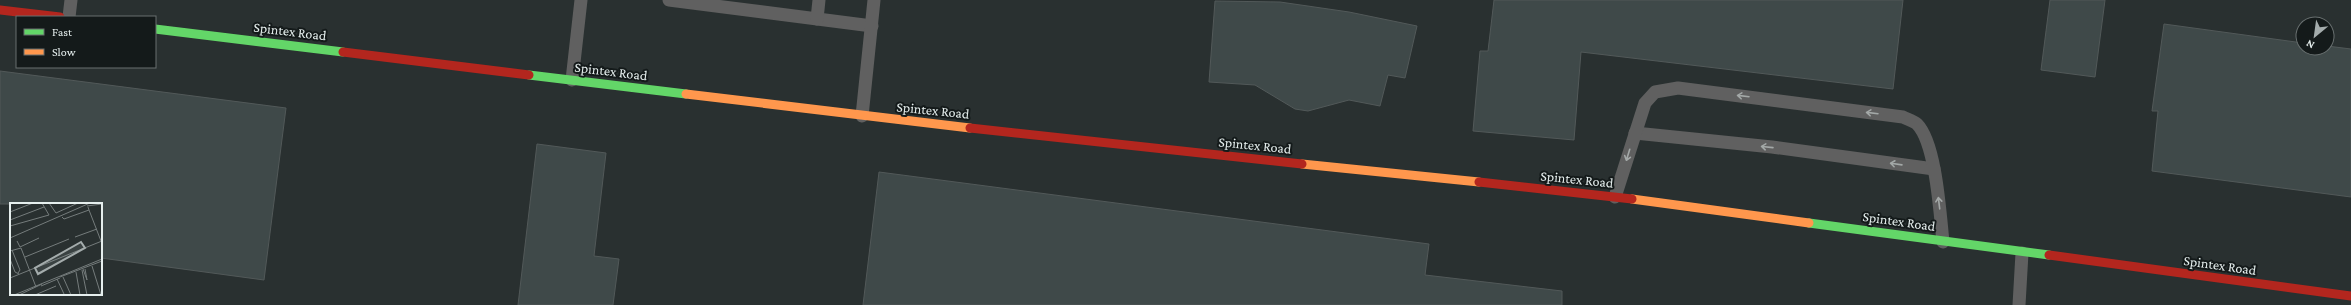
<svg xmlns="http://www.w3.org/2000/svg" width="2351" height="305" font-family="'Crimson Pro',serif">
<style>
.building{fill:#3f4949;stroke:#525959}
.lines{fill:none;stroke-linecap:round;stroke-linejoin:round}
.lane{stroke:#606060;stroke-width:13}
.fast{stroke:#63d668;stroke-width:9}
.slow{stroke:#ff974d;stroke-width:9}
.jam{stroke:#b3261e;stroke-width:9}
.oneway{stroke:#a3a8a7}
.labels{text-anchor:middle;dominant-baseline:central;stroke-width:4;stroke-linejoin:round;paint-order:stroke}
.street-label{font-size:14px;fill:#e6efee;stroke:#141a1a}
.inset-road{fill:none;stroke:#757c7c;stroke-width:1}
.view{fill:#a4acac;fill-opacity:0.15;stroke:#a4acac;stroke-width:2}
.inset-edge{fill:none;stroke:#e6efee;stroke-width:2}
</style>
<rect width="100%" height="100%" fill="#293030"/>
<g class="building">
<polygon points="1494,0 1903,0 1893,89 1581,52 1574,140 1473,131 1480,51 1488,51"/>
<polygon points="2050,0 2105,0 2095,77 2041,70"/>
<polygon points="1215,1 1280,2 1349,12 1417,26 1405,78 1388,75 1380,106 1349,100 1308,111 1295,109 1255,85 1209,82"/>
<polygon points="2164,24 2303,43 2303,48 2327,48 2327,46 2351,49 2351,197 2152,171 2158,111 2152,111"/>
<polygon points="0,71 286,108 264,280 101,258 101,204 0,204"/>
<polygon points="537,144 606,153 594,256 619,259 613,305 518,305"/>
<polygon points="879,172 1429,244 1425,275 1562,291 1562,305 863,305"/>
</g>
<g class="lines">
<g class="lane">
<polyline points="669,0 872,26"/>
<polyline points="69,17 71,0"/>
<polyline points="817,19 819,0"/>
<polyline points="572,80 581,0"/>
<polyline points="862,116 874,0"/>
<polyline points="1635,133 1772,147 1934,169"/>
<path d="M 1615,197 L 1645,103 L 1655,92 L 1678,88 L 1903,117 C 1907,119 1914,121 1917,124 C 1936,143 1940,214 1943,242"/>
<polyline points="2019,305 2022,253"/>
</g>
<g class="fast">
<polyline points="155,29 343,52"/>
<polyline points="529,75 686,94"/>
<polyline points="1809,223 2049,255"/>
</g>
<g class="slow">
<polyline points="686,94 970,128"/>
<polyline points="1302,164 1479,182"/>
<polyline points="1632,199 1809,223"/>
</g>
<g class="jam">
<polyline points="0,10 60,17"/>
<polyline points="343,52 529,75"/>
<polyline points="970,128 1302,164"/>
<polyline points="1479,182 1632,199"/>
<polyline points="2049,255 2351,296"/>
</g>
</g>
<defs><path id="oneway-shaft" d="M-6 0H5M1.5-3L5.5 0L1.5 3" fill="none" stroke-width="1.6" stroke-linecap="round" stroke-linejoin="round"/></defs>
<g class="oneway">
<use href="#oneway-shaft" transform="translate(1743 96) rotate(-173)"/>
<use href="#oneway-shaft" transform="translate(1872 113) rotate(-173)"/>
<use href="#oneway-shaft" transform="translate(1767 147) rotate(-174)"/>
<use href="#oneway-shaft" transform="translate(1628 155) rotate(107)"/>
<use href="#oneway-shaft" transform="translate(1896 164) rotate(-172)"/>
<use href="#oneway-shaft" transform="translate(1939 203) rotate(-97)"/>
</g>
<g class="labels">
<g class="street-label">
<text transform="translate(290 31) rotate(7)">Spintex Road</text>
<text transform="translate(611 71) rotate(7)">Spintex Road</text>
<text transform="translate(933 110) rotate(6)">Spintex Road</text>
<text transform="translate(1255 145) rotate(6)">Spintex Road</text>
<text transform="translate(1577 179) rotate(6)">Spintex Road</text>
<text transform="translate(1899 221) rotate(8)">Spintex Road</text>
<text transform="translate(2220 265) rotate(8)">Spintex Road</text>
</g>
</g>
<g transform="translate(10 203)">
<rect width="92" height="92" fill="#293030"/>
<path class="inset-road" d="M 39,0 L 46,10 L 68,0M 77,3 L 92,1M 79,7 L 91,38M 0,9 L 23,0M 52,14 L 54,16 L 79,7 L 78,4M 0,17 L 34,4M 0,23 L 39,12 L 32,0M 65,34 L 87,26M 0,35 L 80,0M 7,38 L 10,44 L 29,35M 2,47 L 10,67 L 8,70M 0,48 L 11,45 L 26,84M 15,54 L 59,36M 0,56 L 5,69 L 9,71M 82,63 L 91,92M 73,66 L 77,77 L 75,66M 72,67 L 77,92M 66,69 L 70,92M 50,74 L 92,58M 53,74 L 61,92M 0,75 L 92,38M 47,76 L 54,91M 31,83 L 50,75M 4,92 L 92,56M 9,92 L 32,81M 25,92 L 46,83"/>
<path class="view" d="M 71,39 L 75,45 L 28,71 L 25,65 Z"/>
<rect width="92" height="92" class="inset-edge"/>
</g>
<rect x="16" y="16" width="140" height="52" fill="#141a1a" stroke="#686f6f"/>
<rect x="24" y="29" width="20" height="6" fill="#63d668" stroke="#686f6f"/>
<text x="52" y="36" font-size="12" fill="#e6efee">Fast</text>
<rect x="24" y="49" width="20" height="6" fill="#ff974d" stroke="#686f6f"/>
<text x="52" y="56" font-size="12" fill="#e6efee">Slow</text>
<g transform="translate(2315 36) rotate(209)"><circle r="19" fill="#141a1a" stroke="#686f6f"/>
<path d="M0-3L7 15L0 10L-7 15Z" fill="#a4acac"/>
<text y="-6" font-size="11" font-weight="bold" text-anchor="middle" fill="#e6efee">N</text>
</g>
</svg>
